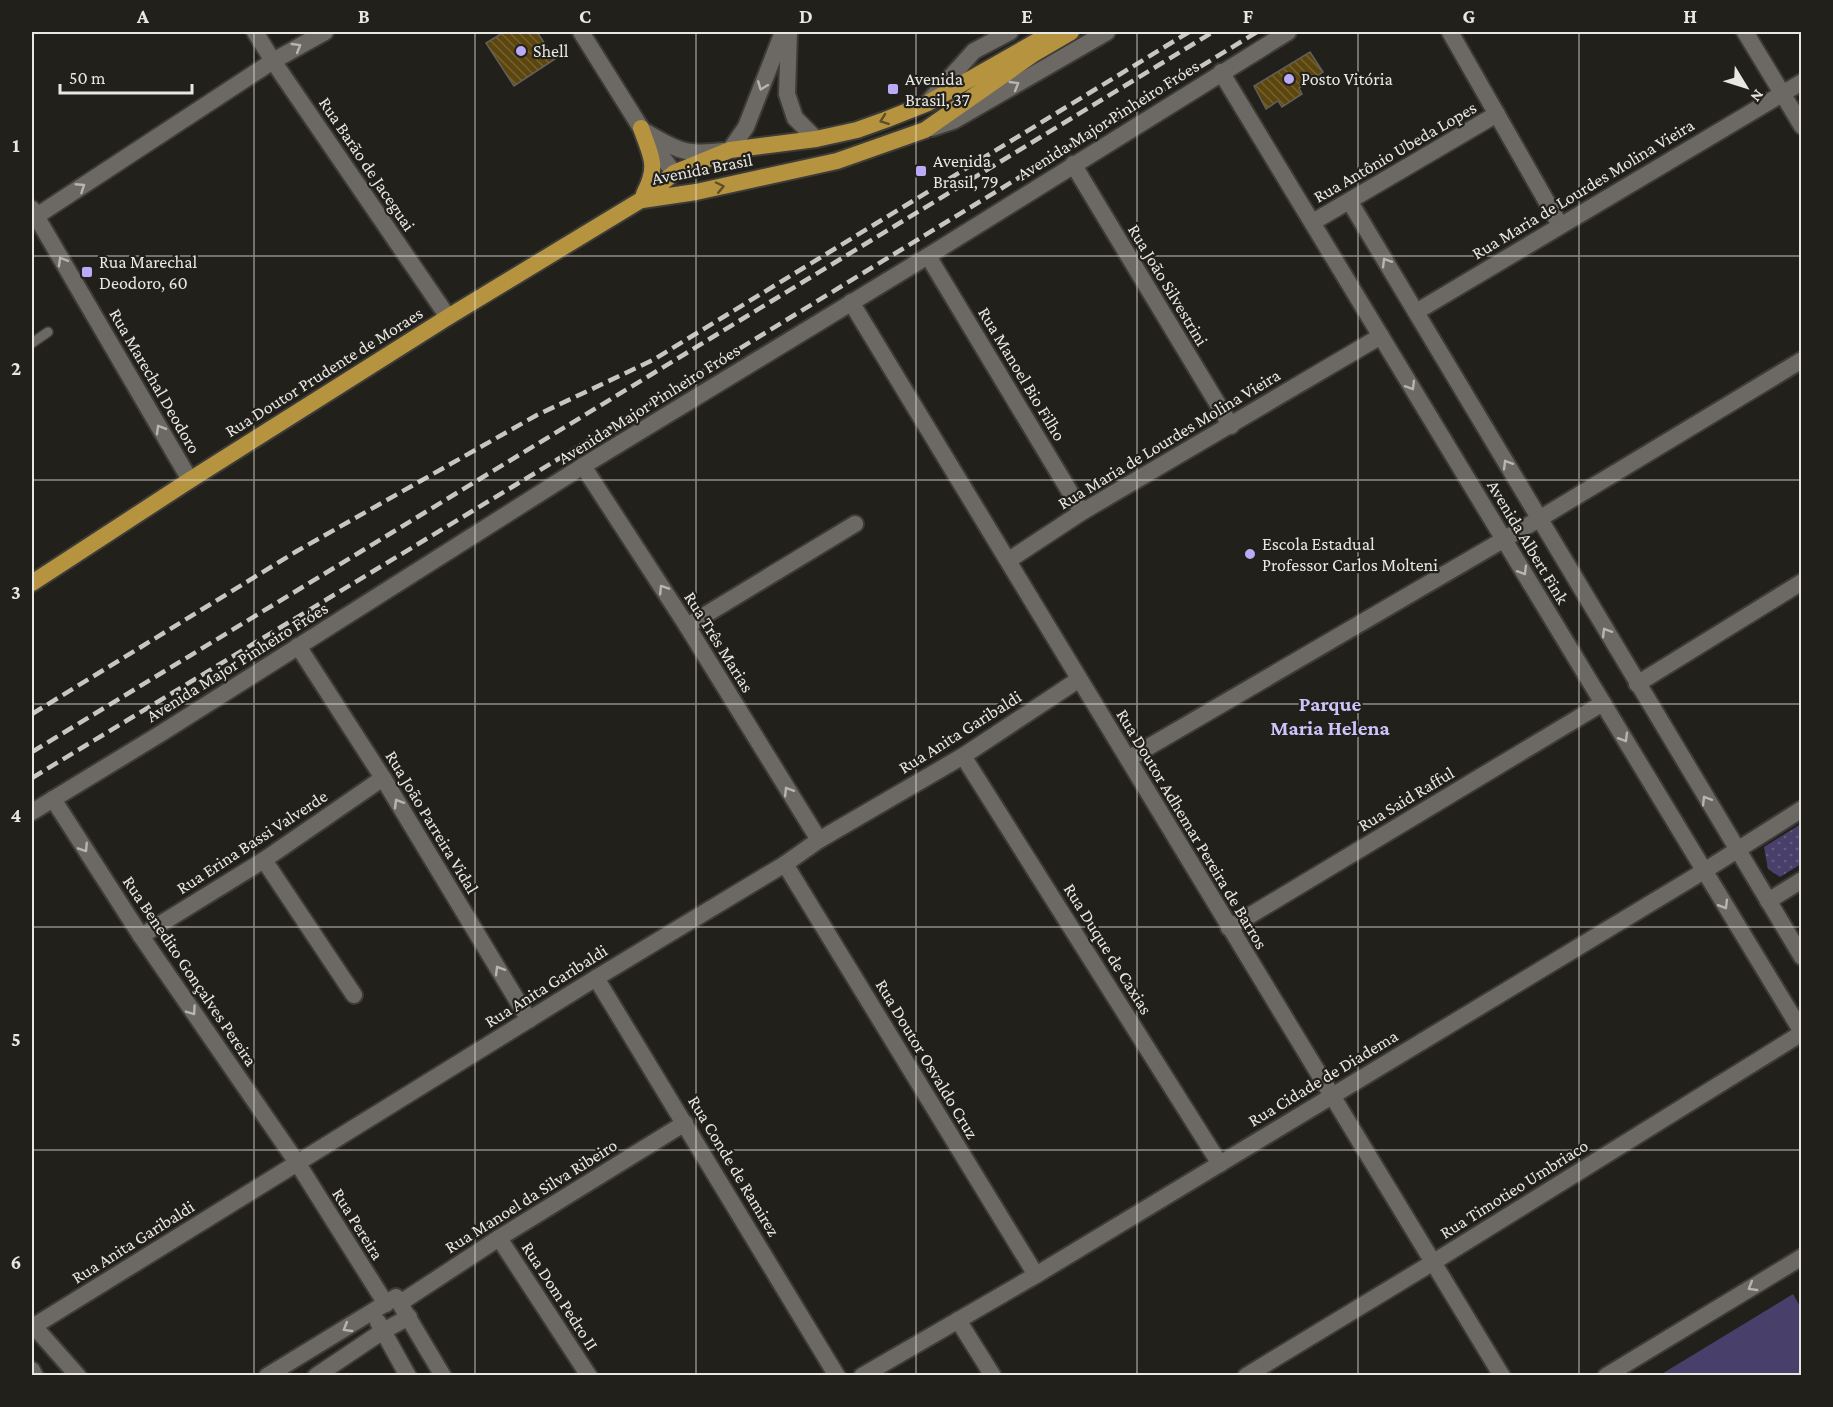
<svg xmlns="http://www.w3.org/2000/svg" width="1833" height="1407" font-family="'Crimson Pro',serif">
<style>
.grass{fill:#493f6b}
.park{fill:url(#park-dots)}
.building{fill:url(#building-back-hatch);stroke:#63605b;stroke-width:1.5}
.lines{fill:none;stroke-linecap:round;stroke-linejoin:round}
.service-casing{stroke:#3d3b37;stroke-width:12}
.minor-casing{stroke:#3d3b37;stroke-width:20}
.tertiary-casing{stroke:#3d3b37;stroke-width:20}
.secondary-casing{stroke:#3d3b37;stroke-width:20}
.trunk-casing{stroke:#3d3b37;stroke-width:20}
.service{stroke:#6c6964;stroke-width:9}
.minor{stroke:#6c6964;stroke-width:16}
.tertiary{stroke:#6c6964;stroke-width:16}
.secondary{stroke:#6c6964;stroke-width:16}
.trunk{stroke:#b6943f;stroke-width:16}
.rail{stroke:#c8c6c3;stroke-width:4.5;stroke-dasharray:12 6;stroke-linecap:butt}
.oneway{stroke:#b7b5b1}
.oneway2{stroke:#5d4e29}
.grid{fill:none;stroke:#e9e7e4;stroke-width:1.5;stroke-opacity:0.55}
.poi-dot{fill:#baaaf7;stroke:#22201b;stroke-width:2}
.labels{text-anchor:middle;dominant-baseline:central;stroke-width:4.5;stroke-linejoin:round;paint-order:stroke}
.poi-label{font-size:18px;fill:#e9e7e4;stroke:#22201b;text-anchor:start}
.street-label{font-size:18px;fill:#e9e7e4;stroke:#22201b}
.quarter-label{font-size:21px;font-weight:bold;fill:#cec3fd;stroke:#22201b}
.neatline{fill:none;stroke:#e9e7e4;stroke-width:2}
.grid-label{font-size:20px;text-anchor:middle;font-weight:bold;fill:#e9e7e4}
</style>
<defs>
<pattern id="park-dots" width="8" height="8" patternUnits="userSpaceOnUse" patternTransform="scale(1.5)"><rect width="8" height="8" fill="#493f6b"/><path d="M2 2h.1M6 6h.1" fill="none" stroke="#635b80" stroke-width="1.8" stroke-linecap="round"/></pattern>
<pattern id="building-back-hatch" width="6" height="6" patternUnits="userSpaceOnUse" patternTransform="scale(1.5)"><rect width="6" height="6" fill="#5c460e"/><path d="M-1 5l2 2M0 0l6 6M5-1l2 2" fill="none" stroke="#736131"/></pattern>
</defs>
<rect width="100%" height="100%" fill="#22201b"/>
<polygon class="grass" points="1793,1294 1801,1308 1801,1375 1660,1375"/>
<polygon class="park" points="1801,824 1801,864 1780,877 1768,869 1764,847"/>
<g class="building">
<polygon points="504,32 537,32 555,59 514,86 486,43"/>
<polygon points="1310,52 1323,72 1299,88 1302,94 1282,107 1278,101 1266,109 1254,86"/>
</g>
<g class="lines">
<g class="service-casing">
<polyline id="service" points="32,343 48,332"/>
</g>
<g class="minor-casing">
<g id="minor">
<polyline points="255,32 273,61 448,317"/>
<polyline points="789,32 787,94 795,118 816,139"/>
<polyline points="1450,32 1560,225"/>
<polyline points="1745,32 1802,126"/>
<polyline points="1221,72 1802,1032"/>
<polyline points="730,150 746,127 783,32"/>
<polyline points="1073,164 1231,426"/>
<polyline points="1350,202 1802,957"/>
<polyline points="32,209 190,480"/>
<polyline points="32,219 273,61 325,32"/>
<polyline points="1313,222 1497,114"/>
<polyline points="928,256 1082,512"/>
<polyline points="851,302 1502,1376"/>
<polyline points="1416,312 1802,82"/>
<polyline points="583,466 687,626 819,840"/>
<polyline points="1009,560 1082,512 1381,336"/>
<polyline points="687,626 855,524"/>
<polyline points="298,646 383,778 529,1020"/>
<polyline points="1637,684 1802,582"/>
<polyline points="963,756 1220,1164"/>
<polyline points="1128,759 1539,519 1802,360"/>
<polyline points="53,799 141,936 298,1164 386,1304"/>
<polyline points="264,860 354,995"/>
<polyline points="785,864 1036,1275"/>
<polyline points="1768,901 1802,880"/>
<polyline points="1229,928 1603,703"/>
<polyline points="141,936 264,860 383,778"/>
<polyline points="596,978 837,1376"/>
<polyline points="499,1238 589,1376"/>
<polyline points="400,1303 499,1238 685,1123"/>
<polyline points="958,1320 993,1376"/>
<polyline points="378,1322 408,1376"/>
<polyline points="32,1324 78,1376"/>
<polyline points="34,1326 596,978 785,864 819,840 963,756 1078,680"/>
<polyline points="267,1376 396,1297 443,1376"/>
<polyline points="316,1376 383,1331 409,1317"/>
<polyline points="862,1376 1036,1275 1704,871 1802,809"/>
<polyline points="1246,1376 1432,1263 1802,1033"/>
<polyline points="1606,1376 1802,1257"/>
</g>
</g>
<g class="tertiary-casing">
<polyline id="tertiary" points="32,812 160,734 583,466 928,256 1288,32"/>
</g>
<g class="secondary-casing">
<g id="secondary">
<polyline points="581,32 641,128 674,173"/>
<polyline points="930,100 974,51 1010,32"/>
<polyline points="932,128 953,121 1107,32"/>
<path d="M 646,132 C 676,150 687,156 723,151"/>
<polyline points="32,1370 35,1376"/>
</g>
</g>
<g class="trunk-casing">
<g id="trunk">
<path d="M 641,128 C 651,157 659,165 644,194"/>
<polyline points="642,200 696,192 837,161 925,130 1035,53 1071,32"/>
<polyline points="32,583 190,480 448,317 641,200 674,173 730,150 816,139 857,130 885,120 928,103 1053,32"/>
</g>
</g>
<use href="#service" class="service"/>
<use href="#minor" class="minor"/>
<use href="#tertiary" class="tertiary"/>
<use href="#secondary" class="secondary"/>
<use href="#trunk" class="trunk"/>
<g class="rail">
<polyline points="32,714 297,551 537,415 653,360 1189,32"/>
<polyline points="32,752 1213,32"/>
<polyline points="32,778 649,404 1257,32"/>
</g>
</g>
<defs><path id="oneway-chevron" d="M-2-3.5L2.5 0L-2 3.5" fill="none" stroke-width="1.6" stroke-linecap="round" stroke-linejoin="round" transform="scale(1.5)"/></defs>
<g class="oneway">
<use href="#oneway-chevron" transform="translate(297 47) rotate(-30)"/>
<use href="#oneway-chevron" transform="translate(1015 85) rotate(-30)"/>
<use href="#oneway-chevron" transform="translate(762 86) rotate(111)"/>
<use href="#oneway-chevron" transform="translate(81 187) rotate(-33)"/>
<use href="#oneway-chevron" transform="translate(62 261) rotate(-120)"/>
<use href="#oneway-chevron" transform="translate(1386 262) rotate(-121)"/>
<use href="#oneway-chevron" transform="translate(1411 386) rotate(59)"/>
<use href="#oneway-chevron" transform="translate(160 429) rotate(-120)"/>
<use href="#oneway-chevron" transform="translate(1507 464) rotate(-121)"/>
<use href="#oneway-chevron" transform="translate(1523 571) rotate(59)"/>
<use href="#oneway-chevron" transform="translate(663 589) rotate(-123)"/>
<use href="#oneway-chevron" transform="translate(1606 632) rotate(-121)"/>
<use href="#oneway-chevron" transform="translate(1624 738) rotate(59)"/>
<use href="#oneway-chevron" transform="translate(788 791) rotate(-122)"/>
<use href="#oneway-chevron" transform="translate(1706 800) rotate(-121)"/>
<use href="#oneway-chevron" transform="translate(398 803) rotate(-121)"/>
<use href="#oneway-chevron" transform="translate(84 848) rotate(57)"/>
<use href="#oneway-chevron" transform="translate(1724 905) rotate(59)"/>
<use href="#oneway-chevron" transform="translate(499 970) rotate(-121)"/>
<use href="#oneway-chevron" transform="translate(192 1011) rotate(55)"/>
<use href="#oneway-chevron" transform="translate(1752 1287) rotate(149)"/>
<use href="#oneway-chevron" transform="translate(347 1328) rotate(149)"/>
</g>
<g class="oneway2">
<use href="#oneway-chevron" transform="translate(884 120) rotate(160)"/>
<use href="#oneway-chevron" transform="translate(720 187) rotate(-12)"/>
</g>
<path class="grid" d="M 254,32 L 254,1376M 475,32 L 475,1376M 696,32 L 696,1376M 916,32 L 916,1376M 1137,32 L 1137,1376M 1358,32 L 1358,1376M 1579,32 L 1579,1376M 32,256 L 1802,256M 32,480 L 1802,480M 32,704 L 1802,704M 32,927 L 1802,927M 32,1150 L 1802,1150"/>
<g class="poi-dot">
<circle cx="521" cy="51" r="6"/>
<circle cx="1289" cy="79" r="6"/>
<rect x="887" y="83" width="12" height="12" rx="3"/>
<rect x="915" y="165" width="12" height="12" rx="3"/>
<rect x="81" y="266" width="12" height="12" rx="3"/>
<circle cx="1250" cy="554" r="6"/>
</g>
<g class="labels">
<g class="poi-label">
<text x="533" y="51">Shell</text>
<text x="905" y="79">Avenida<tspan x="905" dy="21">Brasil, 37</tspan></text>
<text x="1301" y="79">Posto Vitória</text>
<text x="933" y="161">Avenida<tspan x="933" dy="21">Brasil, 79</tspan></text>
<text x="99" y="262">Rua Marechal<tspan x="99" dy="21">Deodoro, 60</tspan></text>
<text x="1262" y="544">Escola Estadual<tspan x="1262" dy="21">Professor Carlos Molteni</tspan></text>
</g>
<g class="street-label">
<text transform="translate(1108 120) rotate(-32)">Avenida Major Pinheiro Fróes</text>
<text transform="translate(1395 152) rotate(-30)">Rua Antônio Ubeda Lopes</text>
<text transform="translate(367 164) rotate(56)">Rua Barão de Jaceguai</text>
<text transform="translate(702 169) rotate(-11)">Avenida Brasil</text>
<text transform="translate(1583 189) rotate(-31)">Rua Maria de Lourdes Molina Vieira</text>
<text transform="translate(1168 285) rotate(59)">Rua João Silvestrini</text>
<text transform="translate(324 372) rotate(-32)">Rua Doutor Prudente de Moraes</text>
<text transform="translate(1022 374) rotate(59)">Rua Manoel Bio Filho</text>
<text transform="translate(155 381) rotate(60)">Rua Marechal Deodoro</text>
<text transform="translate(649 404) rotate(-32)">Avenida Major Pinheiro Fróes</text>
<text transform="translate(1169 439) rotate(-31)">Rua Maria de Lourdes Molina Vieira</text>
<text transform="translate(1528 542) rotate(59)">Avenida Albert Fink</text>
<text transform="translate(719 642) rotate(58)">Rua Três Marias</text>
<text transform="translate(237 662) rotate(-32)">Avenida Major Pinheiro Fróes</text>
<text transform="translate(960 732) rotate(-32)">Rua Anita Garibaldi</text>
<text transform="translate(1406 799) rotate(-31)">Rua Said Rafful</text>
<text transform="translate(432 822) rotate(59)">Rua João Parreira Vidal</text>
<text transform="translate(1192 829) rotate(59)">Rua Doutor Adhemar Pereira de Barros</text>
<text transform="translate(252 842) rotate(-33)">Rua Erina Bassi Valverde</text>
<text transform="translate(1108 949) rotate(58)">Rua Duque de Caxias</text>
<text transform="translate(190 971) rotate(56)">Rua Benedito Gonçalves Pereira</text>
<text transform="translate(546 986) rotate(-32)">Rua Anita Garibaldi</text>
<text transform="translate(927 1059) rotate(59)">Rua Doutor Osvaldo Cruz</text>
<text transform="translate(1323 1078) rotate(-31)">Rua Cidade de Diadema</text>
<text transform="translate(734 1166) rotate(59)">Rua Conde de Ramirez</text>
<text transform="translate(1514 1189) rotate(-32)">Rua Timotieo Umbriaco</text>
<text transform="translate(531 1196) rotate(-32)">Rua Manoel da Silva Ribeiro</text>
<text transform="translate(358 1224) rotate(58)">Rua Pereira</text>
<text transform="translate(133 1242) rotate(-32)">Rua Anita Garibaldi</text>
<text transform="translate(560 1296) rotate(57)">Rua Dom Pedro II</text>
</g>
<g class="quarter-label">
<text x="1330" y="704">Parque<tspan x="1330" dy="24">Maria Helena</tspan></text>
</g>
</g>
<rect width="1833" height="1407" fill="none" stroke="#22201b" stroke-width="66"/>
<g transform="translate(1746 87) rotate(128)" stroke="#22201b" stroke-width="4.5" paint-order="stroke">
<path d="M0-4.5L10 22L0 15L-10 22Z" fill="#e9e7e4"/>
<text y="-9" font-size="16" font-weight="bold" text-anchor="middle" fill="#e9e7e4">N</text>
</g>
<path d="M60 84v9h132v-9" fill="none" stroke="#e9e7e4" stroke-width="3"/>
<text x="69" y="84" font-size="18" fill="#e9e7e4" stroke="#22201b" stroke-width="4.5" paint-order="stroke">50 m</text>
<rect x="33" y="33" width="1767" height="1341" class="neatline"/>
<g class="grid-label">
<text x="143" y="23">A</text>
<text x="364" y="23">B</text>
<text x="585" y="23">C</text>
<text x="806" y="23">D</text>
<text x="1027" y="23">E</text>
<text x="1248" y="23">F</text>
<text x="1469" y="23">G</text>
<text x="1690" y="23">H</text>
<text x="16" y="152">1</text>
<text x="16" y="375">2</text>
<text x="16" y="599">3</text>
<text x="16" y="822">4</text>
<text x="16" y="1046">5</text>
<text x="16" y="1269">6</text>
</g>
</svg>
